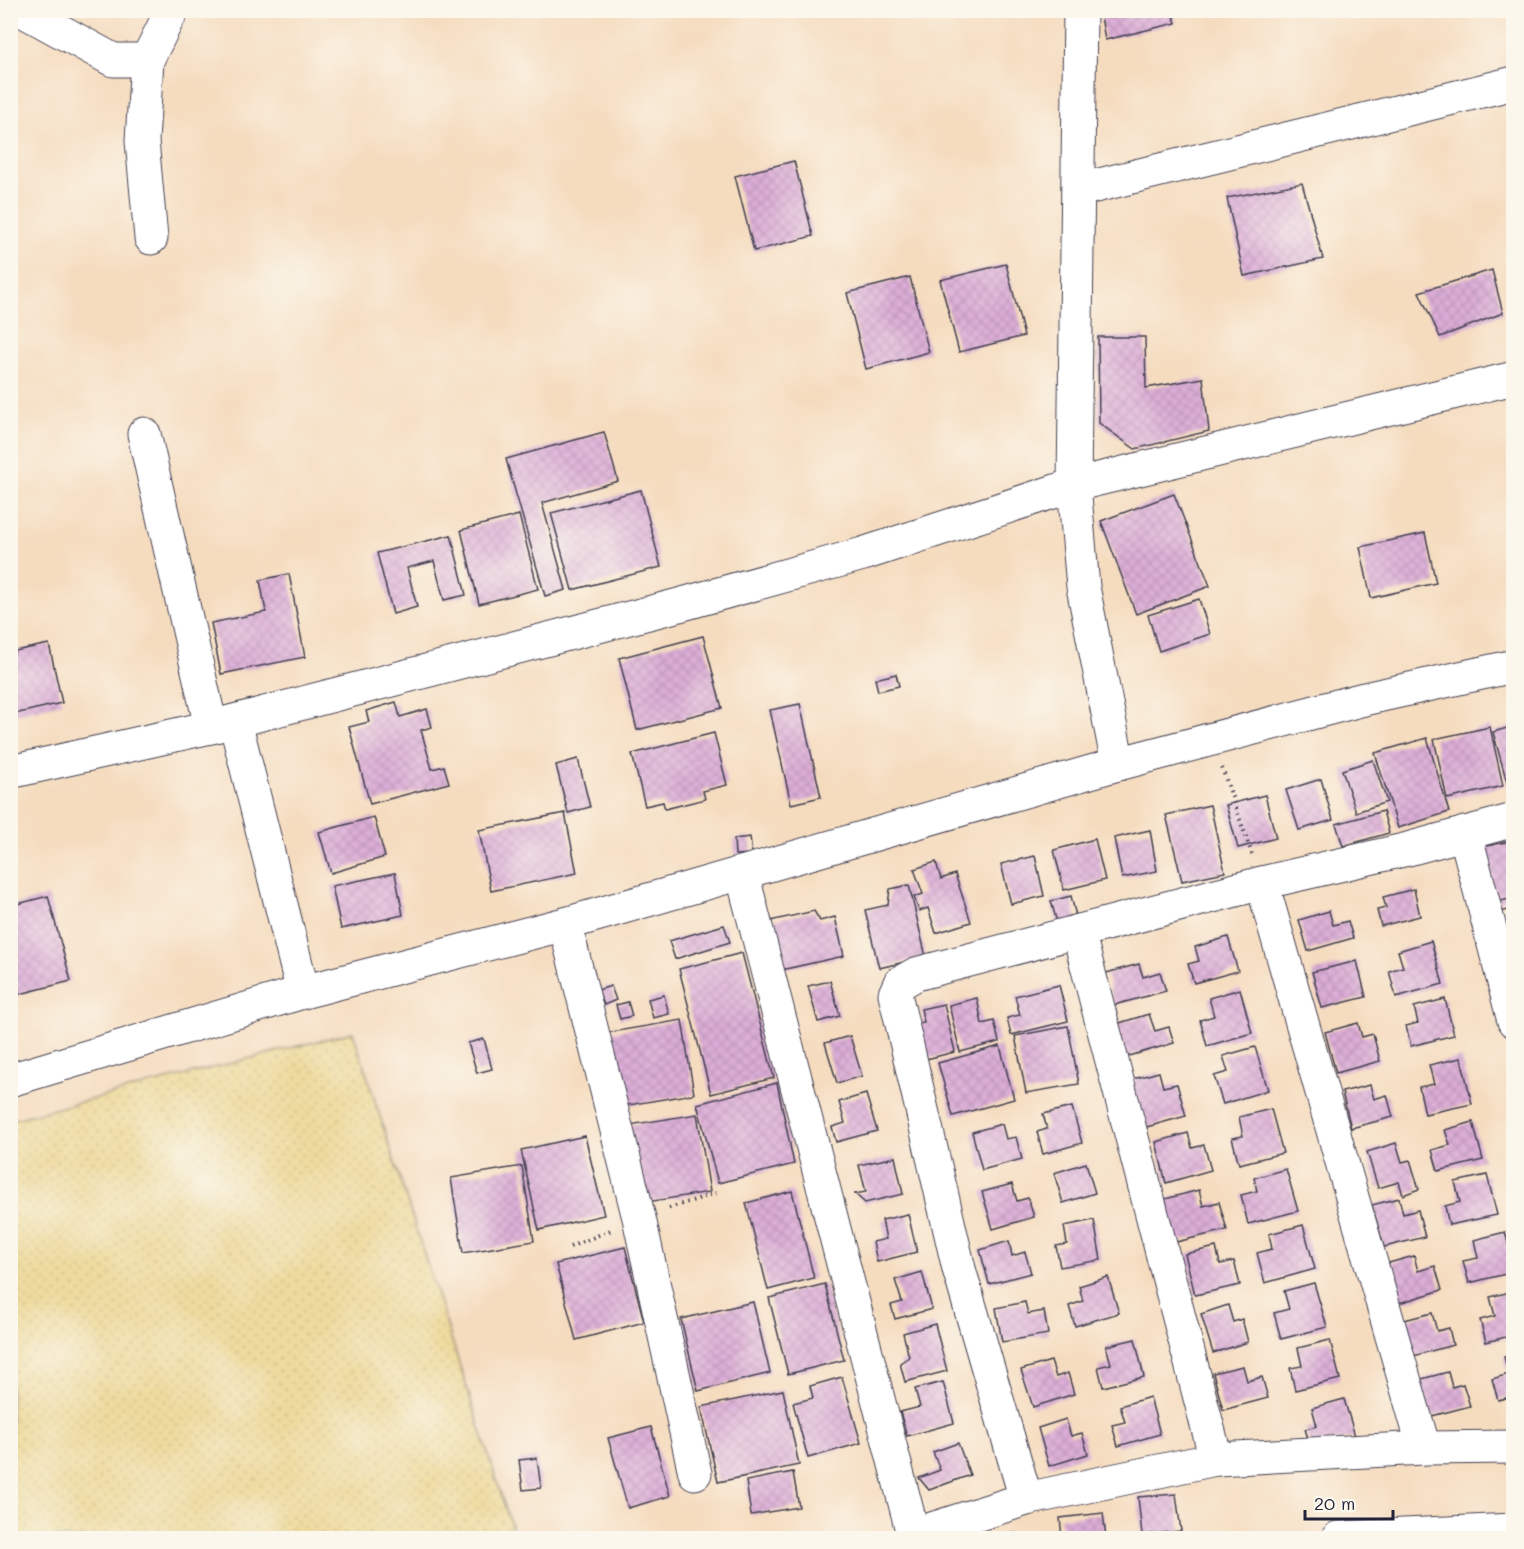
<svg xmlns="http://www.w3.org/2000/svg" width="1524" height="1549" font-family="Mali,sans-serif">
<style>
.sand{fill:url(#sand-dots);stroke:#887e6c;stroke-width:1.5}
.building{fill:url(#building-cross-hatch)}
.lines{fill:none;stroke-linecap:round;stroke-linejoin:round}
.minor-casing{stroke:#423e4f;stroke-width:35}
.path{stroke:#423e4f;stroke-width:4;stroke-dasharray:1.5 4.5;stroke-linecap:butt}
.minor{stroke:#fff;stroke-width:33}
</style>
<defs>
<pattern id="sand-dots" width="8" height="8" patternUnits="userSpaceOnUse" patternTransform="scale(1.5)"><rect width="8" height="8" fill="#eeda9e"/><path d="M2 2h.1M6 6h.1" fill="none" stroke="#ccbb89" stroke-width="1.8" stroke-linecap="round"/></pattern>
<pattern id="building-cross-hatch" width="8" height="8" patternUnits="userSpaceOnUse" patternTransform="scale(1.5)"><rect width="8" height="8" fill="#dcadd7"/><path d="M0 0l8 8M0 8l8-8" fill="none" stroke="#bc95b9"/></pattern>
</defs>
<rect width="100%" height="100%" fill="#fbf7ec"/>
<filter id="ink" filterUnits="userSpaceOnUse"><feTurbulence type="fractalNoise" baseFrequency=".0167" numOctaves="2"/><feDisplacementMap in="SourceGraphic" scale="12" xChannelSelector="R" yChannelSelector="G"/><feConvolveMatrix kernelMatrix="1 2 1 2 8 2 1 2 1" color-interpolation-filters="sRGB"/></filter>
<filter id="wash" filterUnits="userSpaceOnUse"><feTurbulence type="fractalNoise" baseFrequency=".008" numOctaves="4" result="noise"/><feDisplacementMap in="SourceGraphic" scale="24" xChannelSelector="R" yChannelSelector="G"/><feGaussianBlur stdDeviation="1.35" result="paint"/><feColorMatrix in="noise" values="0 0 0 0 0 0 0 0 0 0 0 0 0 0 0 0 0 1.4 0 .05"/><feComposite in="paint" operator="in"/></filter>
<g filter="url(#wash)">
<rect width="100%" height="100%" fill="#f5dcbf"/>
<polygon class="sand" points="353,1032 515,1538 11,1538 11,1120"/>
<g id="blocks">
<g class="building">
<polygon points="1100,10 1172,10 1176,23 1105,40"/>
<polygon points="794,161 813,236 754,251 735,176"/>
<polygon points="1302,183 1323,259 1244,276 1227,198"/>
<polygon points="1006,264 1024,336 959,352 940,280"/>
<polygon points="1492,270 1503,313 1440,337 1419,292"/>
<polygon points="910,277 929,352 866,369 847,293"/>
<polygon points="1098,337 1145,337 1146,388 1203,378 1209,431 1135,449 1099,423"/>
<polygon points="604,432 618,481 542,503 566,590 545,596 506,459"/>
<polygon points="641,490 661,567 572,590 551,513"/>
<polygon points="1174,494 1210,586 1136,614 1101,521"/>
<polygon points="519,515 538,589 479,604 461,530"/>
<polygon points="1425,533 1436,583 1371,598 1360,547"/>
<polygon points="451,535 466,595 444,600 434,561 407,568 417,607 393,614 377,553"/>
<polygon points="289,574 305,657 221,674 211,623 266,612 260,580"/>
<polygon points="1199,599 1210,634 1159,651 1148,615"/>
<polygon points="703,636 722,708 637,730 619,658"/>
<polygon points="49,644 62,703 10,715 10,652"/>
<polygon points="896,674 899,686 878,691 875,679"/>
<polygon points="396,702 400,717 427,709 432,727 421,730 432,769 444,766 449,783 370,804 349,727 369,722 366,711"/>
<polygon points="800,704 821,797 791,804 770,710"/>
<polygon points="1514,726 1514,784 1508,786 1493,732"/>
<polygon points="1490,727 1503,786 1447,799 1434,739"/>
<polygon points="714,733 727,785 703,791 705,799 665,809 663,802 645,806 632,754"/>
<polygon points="1427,738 1449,812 1398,828 1375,753"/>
<polygon points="578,759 590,807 568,813 556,765"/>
<polygon points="1373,760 1387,802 1356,812 1342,770"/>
<polygon points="1321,779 1333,820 1299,830 1286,790"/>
<polygon points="1265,795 1276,838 1238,848 1226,805"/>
<polygon points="1210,805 1225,872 1182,881 1166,815"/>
<polygon points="1383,811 1389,833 1343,846 1336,824"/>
<polygon points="565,813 577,873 491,891 479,830"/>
<polygon points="374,817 385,857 331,873 319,832"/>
<polygon points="1150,830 1157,871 1122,878 1114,838"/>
<polygon points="750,837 752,854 735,855 734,839"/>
<polygon points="1095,839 1105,880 1064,890 1054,850"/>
<polygon points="1514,840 1514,898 1492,903 1479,848"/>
<polygon points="1035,856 1044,896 1011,904 1001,864"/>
<polygon points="936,862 941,879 955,874 971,922 936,933 928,908 919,911 914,897 923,894 914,869"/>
<polygon points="395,873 403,915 341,929 332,886"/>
<polygon points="909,885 926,957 879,968 865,910 888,905 890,889"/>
<polygon points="1414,889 1420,916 1381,926 1377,910 1386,908 1383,897"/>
<polygon points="48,896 71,981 16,995 10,974 10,906"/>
<polygon points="1071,896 1077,920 1058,926 1051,901"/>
<polygon points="1514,909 1514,958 1499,912"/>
<polygon points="814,911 820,921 835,917 844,956 781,970 770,921"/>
<polygon points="1329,911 1333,925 1348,921 1353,938 1308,951 1299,920"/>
<polygon points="724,925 730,942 675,959 669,941"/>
<polygon points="1228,937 1238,971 1194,983 1188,964 1199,961 1195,947"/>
<polygon points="1431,941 1443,984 1396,997 1389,971 1403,967 1398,951"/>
<polygon points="742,953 774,1078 711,1094 679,969"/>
<polygon points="1357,961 1366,997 1322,1008 1312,972"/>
<polygon points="1139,964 1143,977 1160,972 1166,991 1114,1005 1106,973"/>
<polygon points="830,981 840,1016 818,1022 808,986"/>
<polygon points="1059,985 1068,1021 1011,1035 1007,1018 1020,1015 1015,996"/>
<polygon points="611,986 616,1000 604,1005 598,990"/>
<polygon points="1240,989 1252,1033 1207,1046 1200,1020 1214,1016 1209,998"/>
<polygon points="664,995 669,1014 653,1018 648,999"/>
<polygon points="977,998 982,1024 994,1021 999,1042 960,1052 949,1005"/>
<polygon points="1445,999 1454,1035 1411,1046 1406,1026 1418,1023 1414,1007"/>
<polygon points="628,1002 632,1016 620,1019 616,1005"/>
<polygon points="944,1004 955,1052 922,1060 914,1024 924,1022 921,1009"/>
<polygon points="1149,1014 1155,1031 1169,1027 1174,1043 1126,1057 1116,1024"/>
<polygon points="682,1020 694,1094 617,1107 605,1033"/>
<polygon points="1358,1023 1362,1037 1373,1034 1380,1061 1336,1073 1325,1032"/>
<polygon points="1068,1026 1079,1084 1026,1093 1015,1036"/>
<polygon points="850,1036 862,1076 837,1083 825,1043"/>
<polygon points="484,1039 492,1069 477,1073 468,1043"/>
<polygon points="1000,1046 1014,1099 953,1116 938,1063"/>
<polygon points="1255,1047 1268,1090 1223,1104 1214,1076 1228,1072 1223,1056"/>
<polygon points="1461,1058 1472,1104 1425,1114 1419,1087 1434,1084 1429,1065"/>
<polygon points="1159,1072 1163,1087 1177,1084 1186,1116 1143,1128 1129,1080"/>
<polygon points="777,1083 794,1164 718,1183 697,1104"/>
<polygon points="1370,1085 1374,1099 1387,1095 1393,1117 1351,1128 1342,1092"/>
<polygon points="866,1094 877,1131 836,1142 832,1127 845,1123 839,1102"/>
<polygon points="1072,1107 1082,1143 1043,1154 1037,1132 1047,1129 1043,1114"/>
<polygon points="1271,1109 1283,1153 1239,1164 1232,1138 1243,1136 1239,1117"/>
<polygon points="697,1114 710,1192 641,1203 629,1125"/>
<polygon points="1473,1122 1483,1160 1438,1171 1432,1150 1450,1145 1445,1130"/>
<polygon points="1002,1124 1006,1139 1016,1137 1022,1159 982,1170 972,1132"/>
<polygon points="1188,1133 1192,1148 1204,1145 1211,1170 1166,1183 1156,1142"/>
<polygon points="585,1136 604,1215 539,1230 521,1150"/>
<polygon points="1396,1143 1402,1162 1410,1160 1419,1189 1403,1195 1399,1182 1378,1188 1367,1152"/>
<polygon points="895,1157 903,1194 865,1203 855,1194 866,1192 859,1165"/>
<polygon points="1086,1163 1095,1193 1063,1203 1054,1173"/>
<polygon points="522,1166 534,1241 463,1253 451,1178"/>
<polygon points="1286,1169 1298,1211 1248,1224 1241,1195 1257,1191 1254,1178"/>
<polygon points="1487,1175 1497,1215 1449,1225 1445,1206 1460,1202 1455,1182"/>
<polygon points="1012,1184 1017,1201 1028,1198 1034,1217 993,1229 982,1192"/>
<polygon points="1199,1190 1203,1206 1219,1202 1227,1230 1176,1242 1165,1199"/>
<polygon points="792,1191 814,1278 768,1290 746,1203"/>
<polygon points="1399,1198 1403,1214 1418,1210 1425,1237 1384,1247 1372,1205"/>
<polygon points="908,1214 917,1252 877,1262 873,1242 886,1239 882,1220"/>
<polygon points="1094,1220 1101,1260 1060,1267 1056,1246 1067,1244 1064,1226"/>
<polygon points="1303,1225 1315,1269 1265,1283 1257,1253 1272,1249 1269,1234"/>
<polygon points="1505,1232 1514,1265 1514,1272 1469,1283 1463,1261 1478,1258 1474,1240"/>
<polygon points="1009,1241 1012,1256 1025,1252 1031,1273 989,1284 980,1250"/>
<polygon points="625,1247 644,1322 576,1340 556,1264"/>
<polygon points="1216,1247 1220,1264 1234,1261 1240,1285 1195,1295 1185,1254"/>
<polygon points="1414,1256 1418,1271 1435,1266 1442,1290 1396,1304 1385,1264"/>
<polygon points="922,1272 932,1309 895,1319 891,1305 902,1302 895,1280"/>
<polygon points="1108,1277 1119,1313 1075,1326 1069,1306 1083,1301 1079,1286"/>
<polygon points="1314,1283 1327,1327 1281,1339 1274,1313 1289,1309 1284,1291"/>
<polygon points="825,1284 844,1360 788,1374 769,1298"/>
<polygon points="1514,1291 1514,1335 1486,1342 1480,1320 1495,1316 1490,1297"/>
<polygon points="753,1302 770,1373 698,1391 681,1319"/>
<polygon points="1025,1302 1028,1314 1044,1311 1048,1334 1002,1342 996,1308"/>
<polygon points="1228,1305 1233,1322 1242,1319 1248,1342 1213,1353 1201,1314"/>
<polygon points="1432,1313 1437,1331 1449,1328 1453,1345 1413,1356 1404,1320"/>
<polygon points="935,1324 947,1371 905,1382 900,1363 909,1357 903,1333"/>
<polygon points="1135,1339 1144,1377 1103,1387 1098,1367 1111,1364 1106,1346"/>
<polygon points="1330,1340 1340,1379 1295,1390 1290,1368 1302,1366 1298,1348"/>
<polygon points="1514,1354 1514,1396 1498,1400 1492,1379 1509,1374 1504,1357"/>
<polygon points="1051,1361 1056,1377 1068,1373 1074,1394 1033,1407 1021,1370"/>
<polygon points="1243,1366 1247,1381 1262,1377 1268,1398 1223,1410 1213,1373"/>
<polygon points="1448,1372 1452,1387 1463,1384 1470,1406 1428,1417 1418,1380"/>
<polygon points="842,1377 861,1443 808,1458 793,1403 813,1398 810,1386"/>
<polygon points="943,1382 954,1423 907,1436 900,1412 920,1407 915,1389"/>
<polygon points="783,1390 799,1465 718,1482 701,1407"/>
<polygon points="1150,1397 1160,1434 1118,1446 1112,1425 1125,1422 1120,1406"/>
<polygon points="1344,1399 1355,1436 1311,1448 1305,1429 1317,1426 1312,1408"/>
<polygon points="1066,1419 1071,1436 1082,1433 1088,1454 1049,1466 1038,1428"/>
<polygon points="651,1427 670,1496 628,1508 608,1438"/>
<polygon points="958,1443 970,1475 929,1490 919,1478 940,1470 933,1452"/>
<polygon points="537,1458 541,1488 523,1490 519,1460"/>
<polygon points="793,1472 799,1507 751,1515 746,1481"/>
<polygon points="1176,1494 1181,1531 1142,1535 1138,1497"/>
<polygon points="1103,1513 1106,1538 1062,1538 1060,1518"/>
<polygon points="1016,1533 1017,1538 982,1538 982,1537"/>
</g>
</g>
</g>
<g filter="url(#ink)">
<use href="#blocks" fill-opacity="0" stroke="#423e4f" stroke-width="1.5"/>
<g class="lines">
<g class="minor-casing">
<g id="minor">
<polyline points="22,10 113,60 147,60"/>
<polyline points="1080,10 1074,485 1083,587 1118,764"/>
<polyline points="1079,190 1514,83"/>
<polyline points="151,238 142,141 147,60 172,10"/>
<polyline points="144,434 211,727"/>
<polyline points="235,721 303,992"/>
<polyline points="10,772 211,727 679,605 863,554 1074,485 1514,378"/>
<polyline points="1465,833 1514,1021"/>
<polyline points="742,873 914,1538"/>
<polyline points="1262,883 1424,1448"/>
<polyline points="1078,931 1216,1459"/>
<polyline points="10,1080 303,992 565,924"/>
<polyline points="695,1473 639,1218 565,924 1118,764 1364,699 1514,666"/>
<polyline points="1026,1499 959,1269 895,994 900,983 916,974 1262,883 1408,849 1514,820"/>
<polyline points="913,1535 1026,1499 1216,1459 1424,1448 1514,1447"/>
<polyline points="1338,1538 1514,1530"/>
</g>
</g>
<g class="path">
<polyline points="1222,768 1252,854"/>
<polyline points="669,1208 720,1192"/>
<polyline points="570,1247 611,1230"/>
</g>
<use href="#minor" class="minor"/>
</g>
</g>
<rect width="1524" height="1549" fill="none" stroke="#fbf7ec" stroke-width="36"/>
<path d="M1305 1510v9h88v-9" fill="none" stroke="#22223b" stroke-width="3"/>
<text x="1314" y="1510" font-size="18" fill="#22223b" stroke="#fbf7ec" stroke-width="4.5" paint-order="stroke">20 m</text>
</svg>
